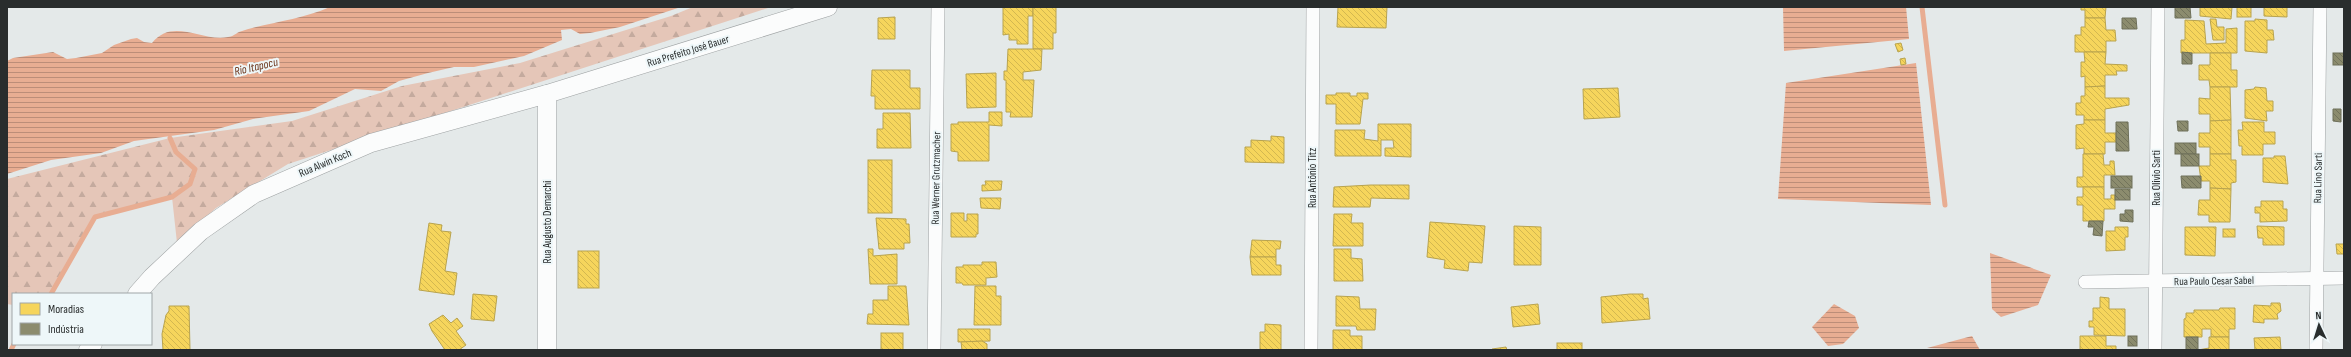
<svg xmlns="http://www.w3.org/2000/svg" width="2351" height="357" font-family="'Sofia Sans Condensed',sans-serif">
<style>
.forest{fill:url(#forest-firs)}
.water{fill:url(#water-rules)}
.homes{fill:url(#homes-back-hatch);stroke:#b8a34e}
.industry{fill:url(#industry-back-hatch);stroke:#6e705a}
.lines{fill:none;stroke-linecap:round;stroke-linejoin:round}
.stream{stroke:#e8ad92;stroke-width:5}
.street-casing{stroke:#9ea2a3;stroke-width:14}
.secondary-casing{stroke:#9ea2a3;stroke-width:19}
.street{stroke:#fbfcfc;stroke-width:13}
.secondary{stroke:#fbfcfc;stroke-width:18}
.labels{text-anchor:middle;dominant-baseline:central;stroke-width:4;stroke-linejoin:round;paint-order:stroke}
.street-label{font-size:11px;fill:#292d2d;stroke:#eef7f9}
.water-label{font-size:12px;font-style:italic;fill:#6b3319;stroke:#eef7f9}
</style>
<defs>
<pattern id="forest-firs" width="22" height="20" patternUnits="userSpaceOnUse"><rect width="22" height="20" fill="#e5c6b8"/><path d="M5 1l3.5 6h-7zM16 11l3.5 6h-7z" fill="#c4aa9e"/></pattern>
<pattern id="water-rules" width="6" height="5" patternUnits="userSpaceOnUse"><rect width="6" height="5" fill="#e8ad92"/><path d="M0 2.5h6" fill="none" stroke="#bc8d78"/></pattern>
<pattern id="homes-back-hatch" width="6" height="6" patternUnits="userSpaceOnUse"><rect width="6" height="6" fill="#f6d55c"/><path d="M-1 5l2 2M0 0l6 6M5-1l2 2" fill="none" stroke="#d3b750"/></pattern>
<pattern id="industry-back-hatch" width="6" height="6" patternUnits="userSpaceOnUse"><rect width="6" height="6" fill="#8c8c6e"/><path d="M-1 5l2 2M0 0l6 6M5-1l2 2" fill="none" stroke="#72735b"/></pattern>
</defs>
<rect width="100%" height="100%" fill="#e4e9e9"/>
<polygon class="forest" points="693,7 771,7 288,164 216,208 177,243 172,197 95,217 51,294 13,294 13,305 7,304 7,179 170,138 292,121 402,86 520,63 671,16"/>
<g class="water">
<path d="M 330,7 L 681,7 L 620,27 L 590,33 L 580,34 L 571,29 L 561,30 L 562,40 L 524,56 L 474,67 L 454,67 L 428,73 L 399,81 L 381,91 L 355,89 L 309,111 L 253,119 L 214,130 L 134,141 L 101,153 L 51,160 L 7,174 L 7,61 L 13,58 L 53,52 L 67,59 L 76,58 L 102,53 L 114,45 L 131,39 L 137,38 L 144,42 L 152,43 C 173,17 201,42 228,37 C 232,37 235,34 239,32 C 269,22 301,20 330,7 Z"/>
<polygon points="1783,7 1906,7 1909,39 1784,51"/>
<polygon points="1916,63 1931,205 1778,199 1786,83"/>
<polygon points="1990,253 2051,275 2038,305 2001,317 1992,309"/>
<polygon points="1834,304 1855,316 1859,328 1843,344 1828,346 1812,327"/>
<polygon points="1972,336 1980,350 1927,348"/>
</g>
<g class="homes">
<polygon points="1003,7 1033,7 1033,16 1028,16 1028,44 1017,44 1017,40 1009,40 1009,34 1003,35"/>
<polygon points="1033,7 1056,7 1056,33 1053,33 1053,49 1033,49"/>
<polygon points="1338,7 1387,7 1386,28 1337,27"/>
<polygon points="2081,7 2106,7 2105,18 2085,18 2085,10 2081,10"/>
<polygon points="2200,7 2232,7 2231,19 2200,16"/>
<rect x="2237" y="7" width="14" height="10"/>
<polygon points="2264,7 2287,7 2287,17 2264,16"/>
<polygon points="895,17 895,39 878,39 878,18"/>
<polygon points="2085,18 2105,18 2106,30 2115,30 2116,41 2106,41 2106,52 2075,52 2075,35 2081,35 2081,27 2085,27"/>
<polygon points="2210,19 2216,19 2217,27 2224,27 2224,40 2213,40"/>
<polygon points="2255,19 2267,20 2267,30 2273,30 2274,40 2267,40 2267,53 2245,51 2245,21 2255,21"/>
<polygon points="2185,20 2204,21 2206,44 2226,43 2226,29 2237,28 2237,53 2181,53 2181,40 2185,40"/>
<polygon points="1901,43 1903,50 1898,52 1895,44"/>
<polygon points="1008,49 1042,49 1041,70 1023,72 1023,80 1034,80 1032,117 1010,117 1011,112 1006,112 1006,80 1004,80 1004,71 1007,71"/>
<polygon points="2084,52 2106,52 2105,64 2127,65 2127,71 2116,71 2117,75 2105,75 2105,86 2085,87 2085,76 2081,77 2081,62 2085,62"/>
<polygon points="2210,53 2231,53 2231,70 2237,70 2237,87 2210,87 2209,80 2199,80 2199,65 2210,65"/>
<polygon points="1905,58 1906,64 1901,65 1900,59"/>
<polygon points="872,70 910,70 910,88 920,88 920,109 875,109 875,96 871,96"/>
<polygon points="996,73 996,107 967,108 966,74"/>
<polygon points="2105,86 2105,98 2129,98 2129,105 2105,109 2105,120 2084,120 2084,115 2076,115 2076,103 2081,103 2081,96 2085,96 2085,87"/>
<polygon points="2210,87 2230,87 2231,120 2210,121 2210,114 2199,114 2199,98 2210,99"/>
<polygon points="2255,87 2266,88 2267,101 2273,101 2273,111 2266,111 2267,121 2245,118 2245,90 2254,89"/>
<polygon points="1618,88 1620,117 1584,119 1583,89"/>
<polygon points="1336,93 1350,93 1350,96 1357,96 1357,93 1368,93 1368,99 1363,99 1360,124 1336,124 1336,104 1326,104 1326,95 1336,95"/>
<polygon points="989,112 1002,112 1002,126 989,125 989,161 958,161 958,152 951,151 951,124 958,124 958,122 989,122"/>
<polygon points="883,113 910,113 911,148 877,148 877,129 883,129"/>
<polygon points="2084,120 2105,120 2105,133 2116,133 2116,142 2105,142 2105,154 2084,154 2084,148 2076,149 2076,125 2084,124"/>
<polygon points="2231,120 2231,154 2210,154 2210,147 2199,147 2199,133 2210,133 2210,121"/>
<polygon points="2242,122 2264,122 2264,132 2275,132 2275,144 2263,144 2263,155 2242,155 2242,146 2239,146 2238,130 2243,130"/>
<polygon points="1378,124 1411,124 1411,157 1385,156 1385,148 1394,148 1393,140 1381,140 1381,156 1335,156 1335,130 1365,130 1364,139 1378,141"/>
<polygon points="1271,136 1284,137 1284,163 1245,162 1245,147 1251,147 1251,140 1271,141"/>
<polygon points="2083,154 2103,154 2104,165 2110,165 2110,161 2114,161 2115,175 2104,175 2104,187 2077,187 2077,177 2083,177"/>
<polygon points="2210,154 2231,154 2231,160 2236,160 2236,182 2231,183 2231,189 2210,188 2210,181 2201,181 2199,166 2210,166"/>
<polygon points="2274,156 2285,156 2288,184 2263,182 2263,158 2274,158"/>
<rect x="868" y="160" width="24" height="53"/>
<polygon points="985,181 1002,181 1001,190 982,191 982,185 986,185"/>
<polygon points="1371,185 1409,185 1409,199 1371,198 1370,207 1333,207 1334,187"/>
<polygon points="2083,187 2104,187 2104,199 2111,199 2111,195 2115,195 2115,209 2104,209 2104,221 2083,221 2083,205 2077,205 2077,197 2083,197"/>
<polygon points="2210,188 2231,189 2230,222 2209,222 2209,215 2198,215 2199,200 2210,200"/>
<polygon points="980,198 1001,198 1000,209 981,208"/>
<polygon points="2261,201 2283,201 2283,209 2287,209 2287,221 2260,222 2260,213 2255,213 2255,207 2261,207"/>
<polygon points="951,213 964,213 964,221 967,221 967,214 978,214 978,234 976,234 976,237 951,237"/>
<polygon points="1334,214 1352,214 1351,223 1363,223 1363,246 1333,246"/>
<polygon points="876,218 906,219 906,224 909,224 910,243 904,243 904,249 879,249"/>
<polygon points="1430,222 1485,226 1482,263 1469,262 1468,271 1444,268 1445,260 1427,257"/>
<polygon points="429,223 442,225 441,231 451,232 445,271 457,273 454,295 419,290"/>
<polygon points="1514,226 1541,227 1541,265 1514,265"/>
<polygon points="2257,226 2284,227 2284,245 2263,245 2263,238 2258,238"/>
<polygon points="2115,227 2128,227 2128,237 2125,237 2125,250 2106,251 2106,231 2115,231"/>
<polygon points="2185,227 2216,227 2215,256 2185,255"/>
<rect x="2223" y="229" width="12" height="8"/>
<polygon points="1252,240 1281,241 1280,249 1276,249 1276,257 1250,257"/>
<polygon points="2336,244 2344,244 2344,254 2337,254"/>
<polygon points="868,249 873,249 873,256 897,254 897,284 870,284"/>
<polygon points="1334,249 1351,249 1351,258 1362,259 1363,281 1334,281"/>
<rect x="578" y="251" width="21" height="37"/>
<polygon points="1250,257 1276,257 1276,265 1281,265 1281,275 1252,275"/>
<polygon points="982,262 996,262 997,277 986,278 986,285 963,285 962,283 956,283 956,267 963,267 963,265 982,265"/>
<polygon points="888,286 906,286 909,325 867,324 868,314 873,314 873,300 888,300"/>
<polygon points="975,286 996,286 996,296 1001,296 1001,325 974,325"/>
<polygon points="473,294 497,296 494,321 471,319"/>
<polygon points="1630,294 1643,294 1643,299 1648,298 1650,319 1602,323 1601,297"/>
<polygon points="1336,296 1359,297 1360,309 1376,309 1375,330 1357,330 1356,326 1336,326"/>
<polygon points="2100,297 2109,298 2109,309 2125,309 2125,336 2094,335 2094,327 2089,327 2089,321 2093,321 2093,308 2100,308"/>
<polygon points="2271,303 2280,303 2281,311 2277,314 2278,319 2264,319 2264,323 2253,322 2254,305 2271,306"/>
<polygon points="1538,304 1540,324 1513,327 1511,307"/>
<polygon points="169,306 189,306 190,350 163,350 162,334 166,315 169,311"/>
<polygon points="2220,308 2235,308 2235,329 2229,329 2229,337 2211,337 2211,329 2202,329 2202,337 2184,337 2184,319 2186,318 2186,313 2194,313 2194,310 2219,310"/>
<polygon points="443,315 451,323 457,318 463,326 456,331 466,345 459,350 445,350 432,331 429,324"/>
<polygon points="1265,324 1281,325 1281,350 1260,350 1260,332 1265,332"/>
<polygon points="958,329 990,329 990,341 958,342"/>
<polygon points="1333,330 1350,330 1350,336 1362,336 1362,350 1333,350"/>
<rect x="881" y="333" width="22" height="17"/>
<polygon points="2080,336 2106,336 2106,346 2116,346 2116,350 2080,350"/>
<polygon points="2209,337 2229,337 2229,350 2198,350 2209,348"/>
<polygon points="2280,337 2281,350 2255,350 2254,338"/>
<polygon points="982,341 987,344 987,350 962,350 961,342"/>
<rect x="1557" y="343" width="25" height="7"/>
<polygon points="1506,347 1507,350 1492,350 1492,349"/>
</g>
<g class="industry">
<polygon points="2175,7 2190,7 2191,18 2175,18"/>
<polygon points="2122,18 2136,18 2137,29 2122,29"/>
<polygon points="2182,52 2192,53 2192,64 2182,64"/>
<rect x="2333" y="53" width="11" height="12"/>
<polygon points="2333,109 2341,109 2341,122 2333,121"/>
<polygon points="2177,121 2188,121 2188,131 2178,131"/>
<polygon points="2116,122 2128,122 2129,151 2116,151"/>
<rect x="2175" y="143" width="21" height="11"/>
<rect x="2181" y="154" width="18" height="12"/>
<rect x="2111" y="176" width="21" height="12"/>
<polygon points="2181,176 2201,176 2201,188 2182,188"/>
<rect x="2115" y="189" width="15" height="11"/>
<polygon points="2125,210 2133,210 2133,222 2120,221 2120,214 2125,214"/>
<polygon points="2089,221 2103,221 2102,236 2093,235 2094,227 2088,227"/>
<rect x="2128" y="336" width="9" height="10"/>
<rect x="2186" y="337" width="12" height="13"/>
</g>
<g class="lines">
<g class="stream">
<polyline points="1922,7 1945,205"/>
<polyline points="51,294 95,217 172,197 190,184 195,169 176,152 170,138"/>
<polyline points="11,350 14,344"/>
</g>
<g class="street-casing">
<g id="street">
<polyline points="2085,282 2344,278"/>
<polyline points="934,350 938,7"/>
<polyline points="1311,350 1313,7"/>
<polyline points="2155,350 2158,7"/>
<polyline points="2316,350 2320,7"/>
</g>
</g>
<g class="secondary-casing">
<g id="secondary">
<polyline points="137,294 152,277 201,231 254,194 371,143 547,94 828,7"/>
<polyline points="88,350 93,344"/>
<polyline points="547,350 547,94"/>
</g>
</g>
<use href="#street" class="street"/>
<use href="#secondary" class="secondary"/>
</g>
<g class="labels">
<g class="street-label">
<text transform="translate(688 51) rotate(-17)">Rua Prefeito José Bauer</text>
<text transform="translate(325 163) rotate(-23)">Rua Alwin Koch</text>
<text transform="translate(936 178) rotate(-89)">Rua Werner Grutzmacher</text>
<text transform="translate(1312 178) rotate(-90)">Rua Antônio Titz</text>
<text transform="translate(2156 178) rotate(-90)">Rua Olivio Sarti</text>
<text transform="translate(2318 178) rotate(-89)">Rua Lino Sarti</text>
<text transform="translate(547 222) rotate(-90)">Rua Augusto Demarchi</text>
<text transform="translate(2214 281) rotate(-1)">Rua Paulo Cesar Sabel</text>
</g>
<g class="water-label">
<text transform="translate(256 67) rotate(-13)">Rio Itapocu</text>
</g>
</g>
<rect width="2351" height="357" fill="none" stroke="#292d2d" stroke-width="16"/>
<rect x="12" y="293" width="140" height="52" fill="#eef7f9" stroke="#9fa6a7"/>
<rect x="20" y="303" width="20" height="12" fill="#f6d55c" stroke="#9fa6a7"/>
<text x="48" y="313" font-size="12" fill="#292d2d">Moradias</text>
<rect x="20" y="323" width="20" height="12" fill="#8c8c6e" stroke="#9fa6a7"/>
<text x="48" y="333" font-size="12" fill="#292d2d">Indústria</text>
<g transform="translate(2319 325) rotate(356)" stroke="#eef7f9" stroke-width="3" paint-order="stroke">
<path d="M0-3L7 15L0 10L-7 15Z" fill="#292d2d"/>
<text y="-6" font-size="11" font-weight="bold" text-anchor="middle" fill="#292d2d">N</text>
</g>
</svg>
